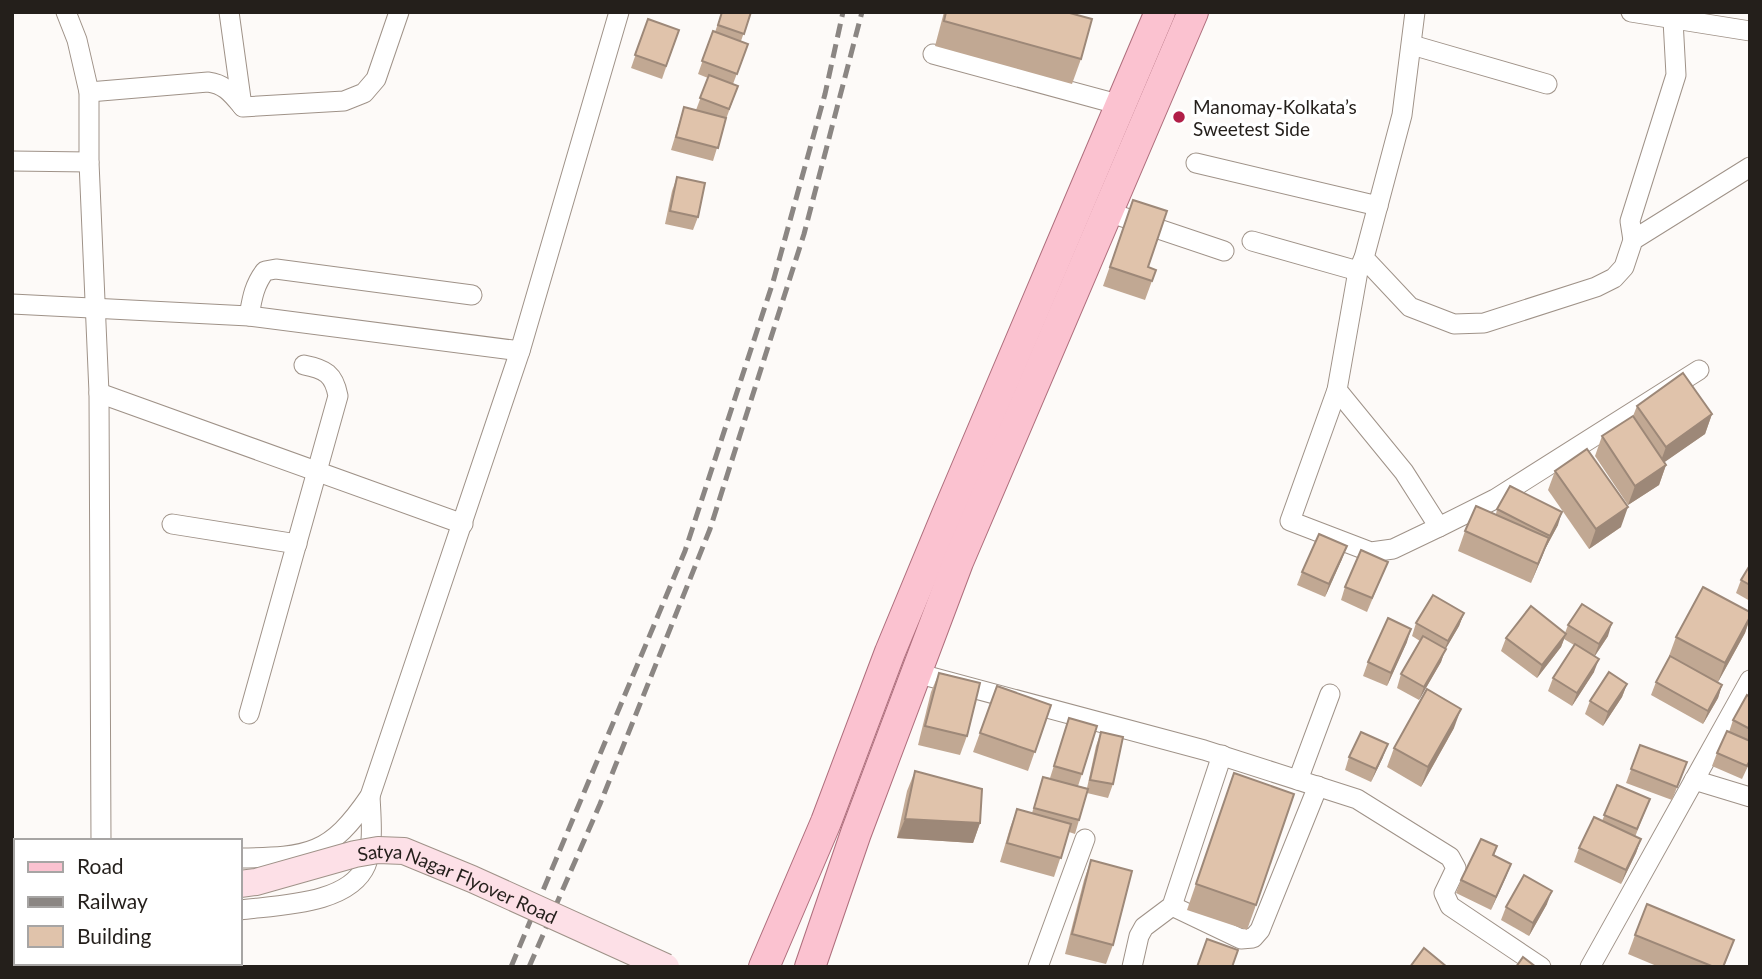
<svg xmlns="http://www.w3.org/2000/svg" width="1762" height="979" font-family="Lato,sans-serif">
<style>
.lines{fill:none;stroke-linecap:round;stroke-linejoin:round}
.street-casing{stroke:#9f9288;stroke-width:21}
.secondary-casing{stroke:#9f9288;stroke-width:28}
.primary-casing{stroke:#ae6e7c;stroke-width:32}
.street{stroke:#fff;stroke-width:19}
.secondary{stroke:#fde0e7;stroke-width:26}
.primary{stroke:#fbc2d0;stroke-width:30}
.rail{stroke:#8b8683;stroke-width:5;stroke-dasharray:14 7;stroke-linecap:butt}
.secondary-bridge-casing{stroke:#9f9288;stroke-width:28;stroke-linecap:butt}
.secondary-bridge{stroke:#fde0e7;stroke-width:26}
.wall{fill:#c1a893}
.shaded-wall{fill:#9d8878}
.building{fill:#e0c3ab;stroke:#9d8878;stroke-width:2}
.poi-dot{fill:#b11e47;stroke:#fff;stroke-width:2.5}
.labels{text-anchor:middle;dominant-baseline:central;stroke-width:7;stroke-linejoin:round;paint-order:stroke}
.poi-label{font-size:19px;fill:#241f1b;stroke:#fff;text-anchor:start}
.street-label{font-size:19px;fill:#241f1b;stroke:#fff}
</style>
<rect width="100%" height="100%" fill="#fdfaf8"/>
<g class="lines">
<g class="street-casing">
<g id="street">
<polyline points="66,12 77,40 89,92 89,162 99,393 101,841"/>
<polyline points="229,12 242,106"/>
<polyline points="1415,12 1402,115 1364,258 1410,307 1454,324 1484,323 1596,287 1614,278 1624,267 1633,240 1750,167"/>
<polyline points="1631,12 1750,31"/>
<polyline points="1412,45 1547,84"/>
<polyline points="933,54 1121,105"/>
<path d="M 89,92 L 208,82 C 225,84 232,94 243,107 L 344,101 L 364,93 L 376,79 L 399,12"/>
<polyline points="12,161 89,162"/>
<polyline points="1196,163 1378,206"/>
<polyline points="1108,212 1224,251"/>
<polyline points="1633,240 1630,221 1676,75 1673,20"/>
<polyline points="1252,241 1358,271"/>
<polyline points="1364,258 1358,271 1337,390 1290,521 1371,552 1393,549 1439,527"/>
<polyline points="12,304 249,316 520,351"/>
<path d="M 249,316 C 252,299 254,285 265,271 L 276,269 L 472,295"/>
<polyline points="1337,390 1404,472 1439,527 1495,499 1699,370"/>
<polyline points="99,393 463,524"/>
<polyline points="172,524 297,544"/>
<polyline points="916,673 1204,750 1357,799 1450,857 1456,868 1444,893 1450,906 1541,967"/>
<path d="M 249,714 L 338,396 C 334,374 325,369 304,365"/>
<polyline points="1298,780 1330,694"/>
<polyline points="1694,780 1750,797"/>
<path d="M 240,858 C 309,857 330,855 370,796 L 520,351 L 619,12"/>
<polyline points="12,860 16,860"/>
<polyline points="1172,906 1241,939 1253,938 1260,930 1318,786"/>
<path d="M 240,910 C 277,905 349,905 366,865 C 374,845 371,817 370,796"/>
<polyline points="12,913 16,913"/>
<polyline points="1038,967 1085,839"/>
<polyline points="1132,967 1139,936 1144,927 1172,906 1222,755"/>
<polyline points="1590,967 1750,680"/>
</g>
</g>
<g class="secondary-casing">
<polyline id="secondary" points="12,888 16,888"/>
</g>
<g class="primary-casing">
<g id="primary">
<polyline points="764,967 826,822 890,652 948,512 1160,12"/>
<polyline points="810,967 856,833 958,562 1193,12"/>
</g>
</g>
<use href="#street" class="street"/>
<use href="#secondary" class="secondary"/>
<use href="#primary" class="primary"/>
<g class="rail">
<polyline points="511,967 685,551 773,282 825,94 843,12"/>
<polyline points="529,967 600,804 710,529 804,234 862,12"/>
</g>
<g class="secondary-bridge-casing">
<g id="secondary-bridge">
<path id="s1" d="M 240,884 L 256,882 L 355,854 L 378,850 L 404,851 L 472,879 L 666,967"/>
</g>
</g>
<use href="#secondary-bridge" class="secondary-bridge"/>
</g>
<g class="wall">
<polygon points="722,12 751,12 741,41 748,44 733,84 738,86 725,122 713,161 671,150 684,107 696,110 708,78 698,74 713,31 715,32"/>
<polygon points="944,12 1066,12 1081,59 1072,84 935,46"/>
<polygon points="648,19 679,30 662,79 631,68"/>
<polygon points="677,177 698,217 693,230 665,224 672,191"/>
<polygon points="1126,220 1148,267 1156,270 1145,300 1103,286"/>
<polygon points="1637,406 1712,414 1705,434 1664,462 1666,465 1659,485 1628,505 1595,456 1602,436 1633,416"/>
<polygon points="1555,471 1621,527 1589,549 1548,490"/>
<polygon points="1497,509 1558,525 1545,549 1531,583 1458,551 1465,531 1496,514"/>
<polygon points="1342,559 1325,597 1297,585 1302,572"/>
<polygon points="1388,562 1367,612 1341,600 1345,587"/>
<polygon points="1750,565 1750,601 1736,593 1741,580"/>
<polygon points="1750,612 1750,619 1745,633 1718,682 1722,685 1718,698 1703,724 1651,695 1656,682 1670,656 1669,656 1676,637"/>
<polygon points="1464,613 1459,626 1445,650 1441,662 1419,700 1397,688 1401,674 1420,641 1412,636 1416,623"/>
<polygon points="1568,625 1608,636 1595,656 1594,672 1572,706 1548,691 1553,678 1574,645 1564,639 1561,647 1537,678 1501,651 1506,638 1565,633"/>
<polygon points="1407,642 1387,686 1363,676 1368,662"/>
<polygon points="939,673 967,736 960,755 918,745 931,692"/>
<polygon points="1627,684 1622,697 1603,726 1585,714 1590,701"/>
<polygon points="997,686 1051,705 1028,771 973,752"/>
<polygon points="1750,697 1750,762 1742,779 1712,766 1717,753 1729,732 1733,720"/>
<polygon points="1069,718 1082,774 1078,786 1087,788 1096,746 1101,732 1113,784 1108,798 1087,793 1075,834 1069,832 1054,877 1000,862 1010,828 1017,809 1032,813 1043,777 1050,778"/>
<polygon points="1454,728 1421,787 1387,767 1394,748"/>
<polygon points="1640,745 1687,762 1672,800 1626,783"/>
<polygon points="1349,757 1383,757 1371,782 1345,770"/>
<polygon points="915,771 980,823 973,843 897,838 907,791"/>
<polygon points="1617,785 1650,799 1635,837 1641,839 1636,853 1621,884 1574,862 1579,848 1602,821"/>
<polygon points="1225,799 1256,905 1247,930 1187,910"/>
<polygon points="1497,846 1494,856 1511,864 1491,910 1456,893 1461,880"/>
<polygon points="1091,860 1113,945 1106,964 1065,954 1084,880"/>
<polygon points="1547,904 1529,936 1501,920 1506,907"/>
<polygon points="1635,935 1734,940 1724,967 1659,967 1628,954"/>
</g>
<g class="shaded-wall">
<polygon points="1712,414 1705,434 1659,466 1666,447"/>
<polygon points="1666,465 1659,485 1628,505 1635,486"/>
<polygon points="1628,507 1621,527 1589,549 1596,529"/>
<polygon points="1562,512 1558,525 1545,549 1550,536"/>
<polygon points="1549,538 1542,557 1531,583 1538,564"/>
<polygon points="1347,546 1342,559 1325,597 1329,584"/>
<polygon points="1464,613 1459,626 1445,650 1441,662 1419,700 1424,687 1443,653 1448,641"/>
<polygon points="1750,617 1745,633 1718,682 1725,663"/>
<polygon points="1612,623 1608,636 1594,657 1599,644"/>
<polygon points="1411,629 1407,642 1387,686 1391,673"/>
<polygon points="1566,634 1561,647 1537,678 1542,665"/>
<polygon points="1599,659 1594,672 1572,706 1577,693"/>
<polygon points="1627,684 1622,697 1603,726 1608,712"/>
<polygon points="1722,685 1718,698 1703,724 1708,711"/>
<polygon points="1461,709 1454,728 1421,787 1428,767"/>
<polygon points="1388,744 1383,757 1371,782 1376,769"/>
<polygon points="905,819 980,823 973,843 897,838"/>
<polygon points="1641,839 1636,853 1621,884 1626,870"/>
<polygon points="1511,864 1506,877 1491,910 1496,897"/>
<polygon points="1552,891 1547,904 1529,936 1533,923"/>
</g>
<g class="building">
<polygon points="722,12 751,12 744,34 718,25"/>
<polygon points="946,12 1066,12 1092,19 1081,59 944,21"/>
<polygon points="648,19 679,30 666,66 635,55"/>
<polygon points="713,31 748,44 737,74 702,61"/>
<polygon points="709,75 738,86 729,109 700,98"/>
<polygon points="684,107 726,118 718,148 676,137"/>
<polygon points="677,177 705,183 698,217 670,211"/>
<polygon points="1133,200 1167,211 1148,267 1156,270 1152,281 1110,267"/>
<polygon points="1683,373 1712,414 1666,447 1637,406"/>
<polygon points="1633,416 1666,465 1635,486 1602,436"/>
<polygon points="1587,449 1628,507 1596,529 1555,471"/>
<polygon points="1510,486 1562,512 1550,536 1497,509"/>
<polygon points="1476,506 1549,538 1538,564 1465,531"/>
<polygon points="1319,534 1347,546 1329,584 1302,572"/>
<polygon points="1361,550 1388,562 1372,598 1345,587"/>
<polygon points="1750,565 1750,585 1741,580"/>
<polygon points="1703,587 1750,612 1750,617 1725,663 1676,637"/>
<polygon points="1433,595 1464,613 1448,641 1416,623"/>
<polygon points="1582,604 1612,623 1599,644 1568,625"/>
<polygon points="1531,606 1566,634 1542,665 1506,638"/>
<polygon points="1388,618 1411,629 1391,673 1368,662"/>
<polygon points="1423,636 1446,649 1424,687 1401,674"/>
<polygon points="1575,644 1599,659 1577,693 1553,678"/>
<polygon points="1670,656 1722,685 1708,711 1656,682"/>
<polygon points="1609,672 1627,684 1608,712 1590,701"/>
<polygon points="939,673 980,683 967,736 925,726"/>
<polygon points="997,686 1051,705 1035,752 980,733"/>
<polygon points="1427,689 1461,709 1428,767 1394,748"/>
<polygon points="1747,695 1750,697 1750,729 1733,720"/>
<polygon points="1069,718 1097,726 1082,774 1054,766"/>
<polygon points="1727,731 1750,741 1750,760 1747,766 1717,753"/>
<polygon points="1101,732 1123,737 1113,784 1090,780"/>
<polygon points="1361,732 1388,744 1376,769 1349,757"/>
<polygon points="1640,745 1687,762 1677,787 1631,769"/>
<polygon points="915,771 982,789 980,823 905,819"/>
<polygon points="1234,773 1294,794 1256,905 1196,884"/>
<polygon points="1043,777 1088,789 1079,820 1034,808"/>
<polygon points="1617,785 1650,799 1637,829 1604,815"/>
<polygon points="1017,809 1071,824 1061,858 1007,843"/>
<polygon points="1594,817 1641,839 1626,870 1579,848"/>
<polygon points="1481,839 1497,846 1493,855 1511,864 1496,897 1461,880"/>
<polygon points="1091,860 1132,871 1113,945 1072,934"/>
<polygon points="1524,875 1552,891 1533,923 1506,907"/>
<polygon points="1647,904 1734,940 1723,967 1714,967 1635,935"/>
<polygon points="1207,939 1238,950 1232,967 1197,967"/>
<polygon points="1424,948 1447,967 1410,967"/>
<polygon points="1523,957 1536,967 1516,967"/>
</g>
<circle class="poi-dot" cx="1179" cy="117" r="7"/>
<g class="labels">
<g class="poi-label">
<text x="1193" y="106">Manomay-Kolkata’s<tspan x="1193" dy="22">Sweetest Side</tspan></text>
</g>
<g class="street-label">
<text stroke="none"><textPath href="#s1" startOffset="228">Satya Nagar Flyover Road</textPath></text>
</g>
</g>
<rect width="1762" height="979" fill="none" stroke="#241f1b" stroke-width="28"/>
<rect x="14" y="839" width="228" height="126" fill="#ffffff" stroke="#a7a5a4" stroke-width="2"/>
<rect x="28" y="862" width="35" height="10" fill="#fbc2d0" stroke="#a7a5a4" stroke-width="2"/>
<text x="77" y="874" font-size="21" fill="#241f1b">Road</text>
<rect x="28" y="897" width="35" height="10" fill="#8b8683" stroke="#a7a5a4" stroke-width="2"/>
<text x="77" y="909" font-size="21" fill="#241f1b">Railway</text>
<rect x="28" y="926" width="35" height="21" fill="#e0c3ab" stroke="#a7a5a4" stroke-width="2"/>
<text x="77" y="944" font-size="21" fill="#241f1b">Building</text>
</svg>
